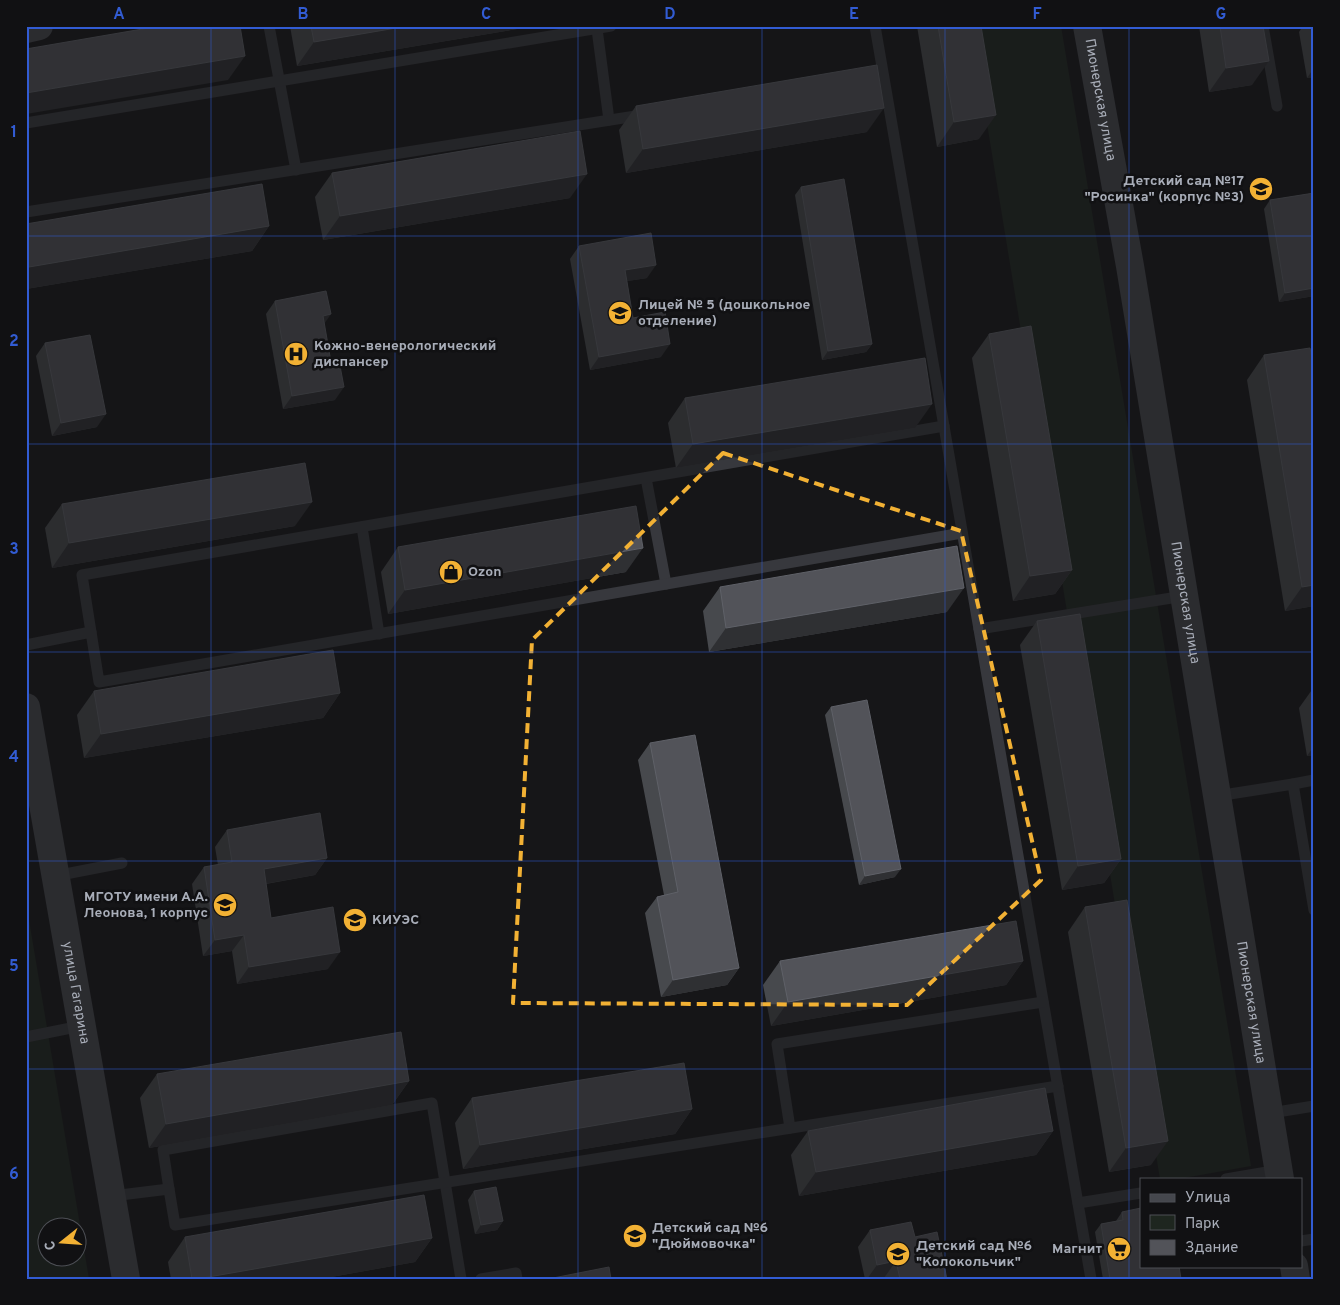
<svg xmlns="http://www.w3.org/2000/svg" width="1340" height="1305" font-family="Overpass,sans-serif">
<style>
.green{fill:#1e261f;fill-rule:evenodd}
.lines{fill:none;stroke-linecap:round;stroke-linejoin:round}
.lane{stroke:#37383d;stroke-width:11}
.secondary{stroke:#45474d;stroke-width:28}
.wall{fill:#47494d}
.shaded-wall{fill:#2f3033}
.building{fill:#525359;stroke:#5f6168}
.marked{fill:none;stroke:#f2b134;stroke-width:4;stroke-dasharray:10 6;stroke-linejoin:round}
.grid{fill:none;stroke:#325cd3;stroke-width:1;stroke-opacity:0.55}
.labels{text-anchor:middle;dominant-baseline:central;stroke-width:5;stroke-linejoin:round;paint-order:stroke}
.street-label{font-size:14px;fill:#a8adb8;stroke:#111113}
.poi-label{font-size:14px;font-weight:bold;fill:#a8adb8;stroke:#111113;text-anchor:start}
.neatline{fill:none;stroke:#325cd3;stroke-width:2}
.grid-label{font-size:16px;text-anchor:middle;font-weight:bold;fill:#325cd3}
</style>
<rect width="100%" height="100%" fill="#161618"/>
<g class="green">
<polygon points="971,26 1061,26 1251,1166 1178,1179 1160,1179"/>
<path d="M 26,902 L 89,1279 L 26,1279 ZM 48,1228 L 78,1228 L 78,1258 L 48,1258 Z"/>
</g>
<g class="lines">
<g class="lane">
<polyline points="269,26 296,170"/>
<polyline points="875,26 1091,1279"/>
<polyline points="1263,26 1277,106"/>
<polyline points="597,29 609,120"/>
<polyline points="26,123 611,26"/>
<polyline points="26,212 642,115"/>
<polyline points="646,478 666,584"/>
<polyline points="362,527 379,634"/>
<polyline points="979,629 1184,596"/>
<polyline points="91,632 82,575 944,426"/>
<polyline points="26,645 91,632 99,682 962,533"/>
<polyline points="1293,784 1314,780"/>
<polyline points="1217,796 1293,784 1314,910"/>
<polyline points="55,876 122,863"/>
<polyline points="26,1037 81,1026"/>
<polyline points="1271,1113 1314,1106"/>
<polyline points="790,1128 777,1044 1043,1002"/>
<polyline points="1226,1179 1279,1170"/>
<polyline points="169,1189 163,1150 432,1103 461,1279"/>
<polyline points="112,1196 169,1189 175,1225 1058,1086"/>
<polyline points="1078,1203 1141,1193"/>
<polyline points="1301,1241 1314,1239"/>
<polyline points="481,1279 516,1273 517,1279"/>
</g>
<g class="secondary">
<path id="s1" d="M 1087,26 L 1130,266 L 1280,1179"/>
<polyline points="26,29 39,26"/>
<path id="s2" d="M 26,707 L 126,1279"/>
<polyline points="1294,1266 1296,1279"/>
</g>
</g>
<g class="wall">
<polygon points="290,26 535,26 297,66"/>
<polygon points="917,26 981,26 979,139 937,147"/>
<polygon points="1199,26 1263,26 1252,85 1209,92"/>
<polygon points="1303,26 1314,26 1314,77 1307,78 1299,32"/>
<polygon points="636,106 867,132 626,173 619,130"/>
<polygon points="332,173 570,198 323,240 315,197"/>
<polygon points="801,187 872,344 866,352 822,360 795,195"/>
<polygon points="1314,193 1314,296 1279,302 1264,209 1270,200"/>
<polygon points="26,224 269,226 252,251 26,289"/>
<polygon points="579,246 647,278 627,281 633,318 661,357 590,370 570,259"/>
<polygon points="275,301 335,400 283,409 266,314"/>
<polygon points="989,334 1072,570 1055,594 1013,601 972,358"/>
<polygon points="45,343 97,427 52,436 36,356"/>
<polygon points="1264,355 1314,370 1314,606 1285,611 1247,380"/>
<polygon points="685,398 915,428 676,468 668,423"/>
<polygon points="62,504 295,526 52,568 45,528"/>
<polygon points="398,547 626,572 388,614 381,572"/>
<polygon points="720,587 947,612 709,652 703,611"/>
<polygon points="1037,621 1121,859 1104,883 1062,890 1020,645"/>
<polygon points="1314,687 1314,755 1307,756 1299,708"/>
<polygon points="94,691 340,693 323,718 84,758 77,715"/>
<polygon points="831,707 895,877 859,885 825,715"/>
<polygon points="650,743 739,968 727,985 661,997 645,913 657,897 664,895 638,760"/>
<polygon points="227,830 327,858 315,875 266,884 271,918 328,969 237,984 232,951 203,956 192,884 204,867 218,865 215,847"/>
<polygon points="1085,907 1151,1165 1109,1172 1068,932"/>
<polygon points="780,961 1023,961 1006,985 771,1026 763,985"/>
<polygon points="157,1074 409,1081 392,1105 149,1148 140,1098"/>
<polygon points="472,1098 692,1109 675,1134 463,1169 455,1123"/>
<polygon points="808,1131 1053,1131 1036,1155 799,1196 791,1155"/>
<polygon points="474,1191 503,1221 497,1230 475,1234 468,1200"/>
<polygon points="1122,1212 1181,1279 1103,1279 1095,1232 1101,1224 1116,1221"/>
<polygon points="870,1230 915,1237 947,1279 885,1279 884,1278 879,1279 865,1279 858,1247"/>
<polygon points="185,1237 432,1238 415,1262 320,1279 171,1279 168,1262"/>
</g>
<g class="shaded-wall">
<polygon points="408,26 535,26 297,66 314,42"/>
<polygon points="245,56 228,80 26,114 26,93"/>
<polygon points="1269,61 1252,85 1209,92 1226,68"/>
<polygon points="1314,68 1314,77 1307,78"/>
<polygon points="884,108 867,132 626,173 643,149"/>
<polygon points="996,115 979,139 937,147 954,122"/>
<polygon points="587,174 570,198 323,240 340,216"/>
<polygon points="269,226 252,251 26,289 26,271 29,267"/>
<polygon points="656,265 647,278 616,283 625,270"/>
<polygon points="1314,288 1314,296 1279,302 1285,293"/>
<polygon points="331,314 322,327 323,316"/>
<polygon points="670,344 661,357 590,370 599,357"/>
<polygon points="872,344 866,352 822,360 828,351"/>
<polygon points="344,387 335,400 283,409 292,396"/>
<polygon points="932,404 915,428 676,468 693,444"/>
<polygon points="106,414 97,427 52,436 61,423"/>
<polygon points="312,502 295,526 52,568 69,543"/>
<polygon points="643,548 626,572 388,614 405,590"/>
<polygon points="1072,570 1055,594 1013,601 1030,576"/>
<polygon points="1314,585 1314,606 1285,611 1302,587"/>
<polygon points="964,588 947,612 709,652 726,628"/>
<polygon points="340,693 323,718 84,758 101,734"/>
<polygon points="1314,746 1314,755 1307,756"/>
<polygon points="327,858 315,875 252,886 264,869"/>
<polygon points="1121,859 1104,883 1062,890 1078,866"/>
<polygon points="901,869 895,877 859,885 865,876"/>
<polygon points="244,935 232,951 203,956 215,940"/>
<polygon points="340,952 328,969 237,984 249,967"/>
<polygon points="1023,961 1006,985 771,1026 788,1002"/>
<polygon points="739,968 727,985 661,997 673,980"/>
<polygon points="409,1081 392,1105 149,1148 166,1124"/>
<polygon points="692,1109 675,1134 463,1169 480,1145"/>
<polygon points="1053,1131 1036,1155 799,1196 816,1172"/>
<polygon points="1168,1141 1151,1165 1109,1172 1126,1148"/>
<polygon points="503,1221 497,1230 475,1234 481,1225"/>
<polygon points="432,1238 415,1262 320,1279 197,1279"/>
<polygon points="896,1261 884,1278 879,1279 867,1279 877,1265"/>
</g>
<g class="building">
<polygon points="160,26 240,26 245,56 26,93 26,49"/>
<polygon points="311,26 408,26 314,42"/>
<polygon points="938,26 981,26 996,115 954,122"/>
<polygon points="1220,26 1263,26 1269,61 1226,68"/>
<polygon points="877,65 884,108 643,149 636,106"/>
<polygon points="580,131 587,174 340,216 332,173"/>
<polygon points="844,179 872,344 828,351 801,187"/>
<polygon points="262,184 269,226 29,267 26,251 26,224"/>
<polygon points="1314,193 1314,288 1285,293 1270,200"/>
<polygon points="651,233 656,265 625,270 633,318 665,312 670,344 599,357 579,246"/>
<polygon points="326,291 331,314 323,316 332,368 340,366 344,387 292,396 275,301"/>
<polygon points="1031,326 1072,570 1030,576 989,334"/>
<polygon points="90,335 106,414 61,423 45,343"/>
<polygon points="1310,348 1314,370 1314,585 1302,587 1264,355"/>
<polygon points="925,358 932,404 693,444 685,398"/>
<polygon points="305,463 312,502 69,543 62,504"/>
<polygon points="636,506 643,548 405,590 398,547"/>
<polygon points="957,546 964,588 726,628 720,587"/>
<polygon points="1080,614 1121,859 1078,866 1037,621"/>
<polygon points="333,650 340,693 101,734 94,691"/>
<polygon points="867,700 901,869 865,876 831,707"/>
<polygon points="695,735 739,968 673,980 657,897 678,892 650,743"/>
<polygon points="320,813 327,858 264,869 271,918 333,907 340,952 249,967 244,935 215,940 204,867 232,862 227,830"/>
<polygon points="1127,900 1168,1141 1126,1148 1085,907"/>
<polygon points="1016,921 1023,961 788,1002 780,961"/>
<polygon points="401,1032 409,1081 166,1124 157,1074"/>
<polygon points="684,1063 692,1109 480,1145 472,1098"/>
<polygon points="1045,1088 1053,1131 816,1172 808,1131"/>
<polygon points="496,1187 503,1221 481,1225 474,1191"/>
<polygon points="424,1195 432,1238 197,1279 192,1279 185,1237"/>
<polygon points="1141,1208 1141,1266 1179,1266 1181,1279 1110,1279 1101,1224 1123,1220 1122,1212"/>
<polygon points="911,1222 915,1237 937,1232 947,1279 900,1279 896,1261 877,1265 870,1230"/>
<polygon points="609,1267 611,1279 548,1279"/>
</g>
<path d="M0 0H1340V1305H0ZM 723,453 L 961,531 L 1041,880 L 907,1005 L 513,1003 L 532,640 Z" fill="#161618" fill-opacity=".55" fill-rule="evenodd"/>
<path class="marked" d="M 723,453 L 961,531 L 1041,880 L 907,1005 L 513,1003 L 532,640 Z"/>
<path class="grid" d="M 211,26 L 211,1279M 395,26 L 395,1279M 578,26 L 578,1279M 762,26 L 762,1279M 945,26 L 945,1279M 1129,26 L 1129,1279M 26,236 L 1314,236M 26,444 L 1314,444M 26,652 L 1314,652M 26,861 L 1314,861M 26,1069 L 1314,1069"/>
<defs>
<g id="school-disc" transform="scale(1.25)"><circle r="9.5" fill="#f2b134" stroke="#111113"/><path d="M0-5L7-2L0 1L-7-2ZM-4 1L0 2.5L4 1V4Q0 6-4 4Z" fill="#111"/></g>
<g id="hospital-disc" transform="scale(1.25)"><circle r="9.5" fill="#f2b134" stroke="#111113"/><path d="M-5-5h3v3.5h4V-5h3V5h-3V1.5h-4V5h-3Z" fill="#111"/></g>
<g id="shop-disc" transform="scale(1.25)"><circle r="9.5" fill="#f2b134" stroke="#111113"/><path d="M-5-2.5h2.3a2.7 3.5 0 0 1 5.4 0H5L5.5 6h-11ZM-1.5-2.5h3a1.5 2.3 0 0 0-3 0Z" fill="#111"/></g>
<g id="university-disc" transform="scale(1.25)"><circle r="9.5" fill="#f2b134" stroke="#111113"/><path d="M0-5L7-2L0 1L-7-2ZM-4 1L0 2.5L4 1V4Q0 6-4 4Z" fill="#111"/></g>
<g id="supermarket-disc" transform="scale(1.25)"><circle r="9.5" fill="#f2b134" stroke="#111113"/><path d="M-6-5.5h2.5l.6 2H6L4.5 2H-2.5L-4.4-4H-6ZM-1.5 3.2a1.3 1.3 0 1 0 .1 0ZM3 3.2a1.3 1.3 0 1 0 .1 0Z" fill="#111"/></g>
</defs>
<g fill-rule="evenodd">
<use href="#school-disc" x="1261" y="189"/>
<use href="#school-disc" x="620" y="313"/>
<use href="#hospital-disc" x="296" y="354"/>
<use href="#shop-disc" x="451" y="572"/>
<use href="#university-disc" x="225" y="905"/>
<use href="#university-disc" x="355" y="920"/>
<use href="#school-disc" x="635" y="1236"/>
<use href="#supermarket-disc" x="1119" y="1249"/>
<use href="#school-disc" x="898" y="1254"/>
</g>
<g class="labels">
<g class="street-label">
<text stroke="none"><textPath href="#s1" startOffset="75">Пионерская улица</textPath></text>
<text stroke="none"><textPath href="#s1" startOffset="585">Пионерская улица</textPath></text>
<text stroke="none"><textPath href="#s2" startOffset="290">улица Гагарина</textPath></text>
<text stroke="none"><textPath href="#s1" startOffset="990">Пионерская улица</textPath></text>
</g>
<g class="poi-label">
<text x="1244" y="181" text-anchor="end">Детский сад №17<tspan x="1244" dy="16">"Росинка" (корпус №3)</tspan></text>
<text x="638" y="305">Лицей № 5 (дошкольное<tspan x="638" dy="16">отделение)</tspan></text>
<text x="314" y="346">Кожно-венерологический<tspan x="314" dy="16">диспансер</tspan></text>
<text x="468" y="572">Ozon</text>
<text x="208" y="897" text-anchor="end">МГОТУ имени А.А.<tspan x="208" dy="16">Леонова, 1 корпус</tspan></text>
<text x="372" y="920">КИУЭС</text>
<text x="652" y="1228">Детский сад №6<tspan x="652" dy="16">"Дюймовочка"</tspan></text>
<text x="916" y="1246">Детский сад №6<tspan x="916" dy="16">"Колокольчик"</tspan></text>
<text x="1102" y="1249" text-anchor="end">Магнит</text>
</g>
</g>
<rect width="1340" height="1305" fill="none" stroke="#111113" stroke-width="55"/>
<rect x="1140" y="1178" width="162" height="90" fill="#111113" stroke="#4d4f55"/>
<rect x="1150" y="1194" width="25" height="8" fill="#45474d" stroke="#4d4f55"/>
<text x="1185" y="1202" font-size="15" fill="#a8adb8">Улица</text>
<rect x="1150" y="1215" width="25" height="15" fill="#1e261f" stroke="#4d4f55"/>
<text x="1185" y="1228" font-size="15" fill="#a8adb8">Парк</text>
<rect x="1150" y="1240" width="25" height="15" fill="#525359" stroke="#4d4f55"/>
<text x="1185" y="1252" font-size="15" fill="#a8adb8">Здание</text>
<g transform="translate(62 1242) rotate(253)"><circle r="24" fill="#111113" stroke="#4d4f55"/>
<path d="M0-4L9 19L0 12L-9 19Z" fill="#f2b134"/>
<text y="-8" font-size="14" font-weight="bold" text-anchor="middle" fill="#a8adb8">С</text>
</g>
<rect x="28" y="28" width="1284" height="1250" class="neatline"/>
<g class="grid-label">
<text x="119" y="19">A</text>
<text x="303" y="19">B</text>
<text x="486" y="19">C</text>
<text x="670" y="19">D</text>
<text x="854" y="19">E</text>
<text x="1037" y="19">F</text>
<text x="1221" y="19">G</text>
<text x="14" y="137">1</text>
<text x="14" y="346">2</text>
<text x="14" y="554">3</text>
<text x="14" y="762">4</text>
<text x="14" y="971">5</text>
<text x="14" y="1179">6</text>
</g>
</svg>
